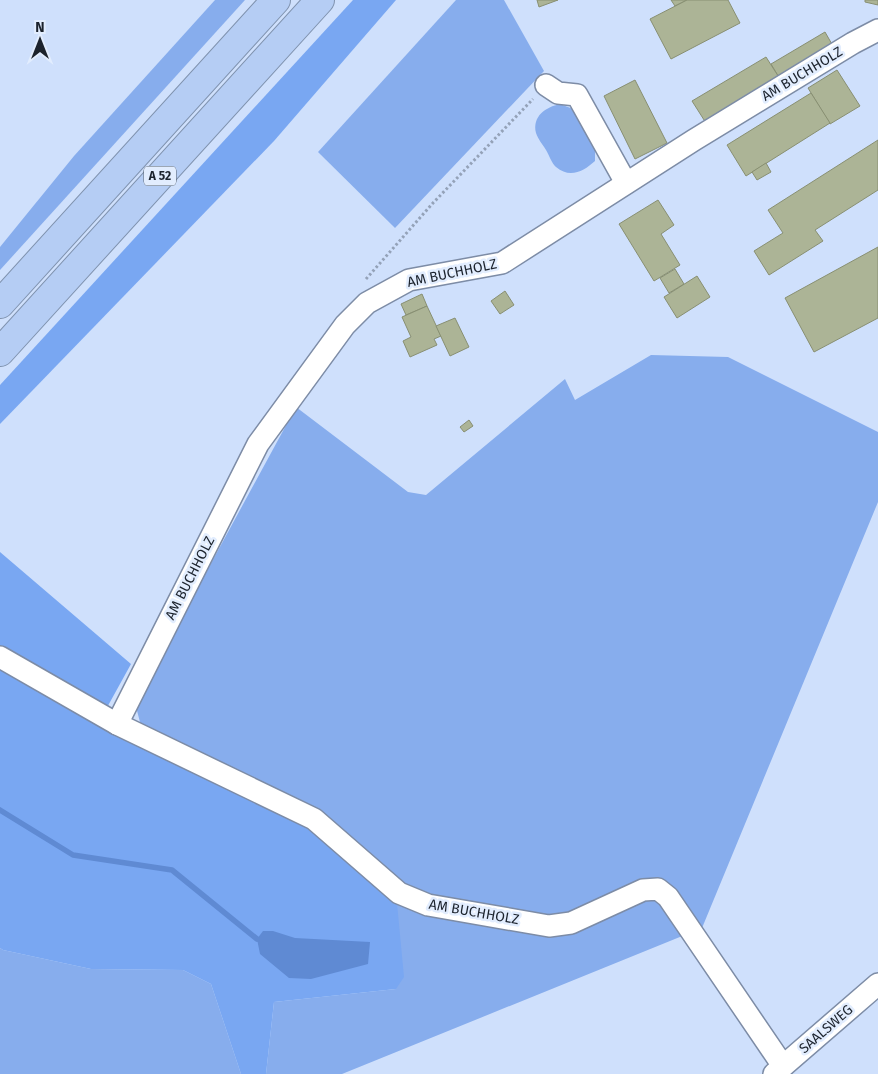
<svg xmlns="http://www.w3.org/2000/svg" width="878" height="1074" font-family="'Fira Sans',sans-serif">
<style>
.green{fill:#87aded}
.forest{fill:#79a7f2}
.water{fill:#5f8ad3}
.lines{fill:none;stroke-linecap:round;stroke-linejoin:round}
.stream{stroke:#5f8ad3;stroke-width:5.5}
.building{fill:#acb496;stroke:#888f72}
.minor-casing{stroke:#7d8ca6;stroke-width:24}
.highway-casing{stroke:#7f92ae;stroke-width:30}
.path{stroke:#94a2b8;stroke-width:3;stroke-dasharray:2.5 2.5;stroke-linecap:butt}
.minor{stroke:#fff;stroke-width:21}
.highway{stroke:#b5cdf4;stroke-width:28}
.labels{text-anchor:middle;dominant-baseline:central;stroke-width:5;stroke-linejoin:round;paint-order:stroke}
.shield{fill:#e2edfe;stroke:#57606c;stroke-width:1}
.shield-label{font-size:12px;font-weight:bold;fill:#1c232d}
.street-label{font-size:14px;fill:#1c232d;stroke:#e2edfe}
</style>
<rect width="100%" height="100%" fill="#cfe0fc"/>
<g class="green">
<polygon points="215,0 245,0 0,270 0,247 74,156"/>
<polygon points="456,0 504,0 544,71 395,228 318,152"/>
<path d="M 560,104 L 573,109 L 595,148 L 595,161 C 584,171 570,179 556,167 C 552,164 549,155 546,150 C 543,145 538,139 536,133 C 532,116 546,107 560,104 Z"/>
<polygon points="651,355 728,357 878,432 878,502 702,928 342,1074 266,1074 274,1002 396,989 141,726 135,703 296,407 408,492 426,495 565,379 575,400"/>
<polygon points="0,948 3,950 91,969 183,970 211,984 241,1074 0,1074"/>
</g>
<g class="forest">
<polygon points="353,0 396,0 274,141 0,424 0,385"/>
<polygon points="0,552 131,664 99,722 312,827 397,903 404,977 396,989 274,1002 266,1074 241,1074 211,984 183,970 91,969 3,950 0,948"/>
</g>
<polygon class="water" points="263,931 273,931 295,938 370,942 368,964 311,979 289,978 260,954 257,939"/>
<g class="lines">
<polyline class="stream" points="0,810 73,855 172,870 257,939"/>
</g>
<g class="building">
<polygon points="537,0 558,0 539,7"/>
<polygon points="671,0 687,0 675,6"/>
<polygon points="687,0 728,0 740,23 671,59 650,19"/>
<polygon points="865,0 878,0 878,5 865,2"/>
<polygon points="825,32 833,46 780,79 771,64"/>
<polygon points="766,57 780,79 706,123 692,101"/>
<polygon points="837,70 860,106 830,124 808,88"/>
<polygon points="635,80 667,143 635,159 604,96"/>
<polygon points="811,93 830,123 746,176 727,145"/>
<polygon points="878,140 878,190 815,230 823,241 769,275 754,251 783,233 768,210"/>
<polygon points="766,163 771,172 757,180 752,172"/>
<polygon points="658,200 674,225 661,234 680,265 654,281 619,224"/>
<polygon points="878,247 878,318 814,352 785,298"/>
<polygon points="675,269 684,284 669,293 660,278"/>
<polygon points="697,276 710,297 677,318 664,297"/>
<polygon points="505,291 514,305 500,314 491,301"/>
<polygon points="422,294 427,306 406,315 401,304"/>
<polygon points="427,306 441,336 434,339 437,345 410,357 403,341 411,337 402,317"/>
<polygon points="455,318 469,347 450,356 436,326"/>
<polygon points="469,420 473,426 464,432 460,427"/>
</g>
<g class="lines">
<g class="minor-casing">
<g id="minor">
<polyline points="546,85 558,93 577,95 626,183"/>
<polyline points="0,657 117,724 314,819 399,893 428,905 549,926 571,923 643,890 658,889 668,897 783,1066"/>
<polyline points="117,724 258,444 345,325 367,303 409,280 502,263 694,140 853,43 878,30"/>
<polyline points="774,1074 878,984"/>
</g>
</g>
<g class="highway-casing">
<g id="highway">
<polyline points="0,304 276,0"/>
<polyline points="0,352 320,0"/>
</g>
</g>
<polyline class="path" points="366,279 433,203 533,99"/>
<use href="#minor" class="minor"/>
<use href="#highway" class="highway"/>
</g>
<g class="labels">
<rect class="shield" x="144" y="166.5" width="32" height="19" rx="4"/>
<g class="shield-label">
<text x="160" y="176">A 52</text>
</g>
<g class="street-label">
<text transform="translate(802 74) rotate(-31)">AM BUCHHOLZ</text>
<text transform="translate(452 273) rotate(-12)">AM BUCHHOLZ</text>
<text transform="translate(190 578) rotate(-63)">AM BUCHHOLZ</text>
<text transform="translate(474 912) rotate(10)">AM BUCHHOLZ</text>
<text transform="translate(826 1029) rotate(-41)">SAALSWEG</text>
</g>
</g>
<g transform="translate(40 40)" stroke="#e2edfe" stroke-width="4" paint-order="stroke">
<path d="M0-4L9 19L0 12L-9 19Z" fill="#1c232d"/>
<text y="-8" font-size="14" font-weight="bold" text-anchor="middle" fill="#1c232d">N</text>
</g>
</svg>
